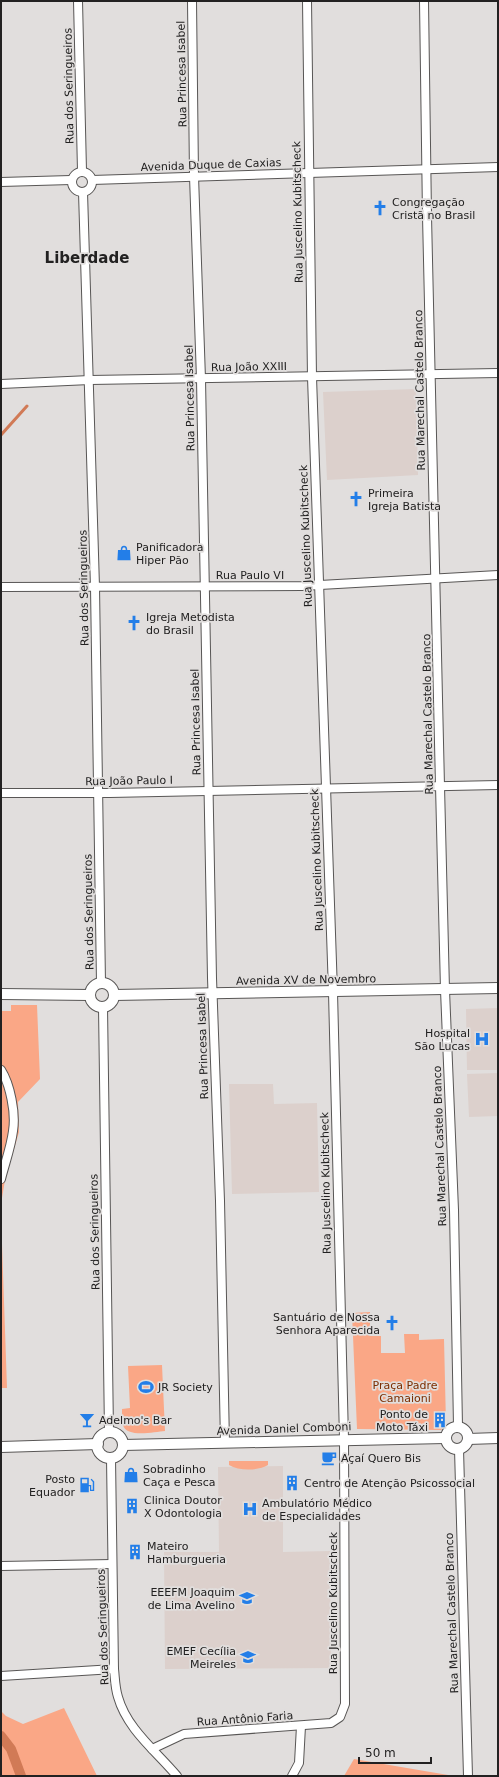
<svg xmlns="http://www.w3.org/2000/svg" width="499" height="1777" font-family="'DejaVu Sans',sans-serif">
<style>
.built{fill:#dcd0cc}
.green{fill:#faa786}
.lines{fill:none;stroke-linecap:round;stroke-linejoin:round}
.stream{stroke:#d17a56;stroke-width:3}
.canal{stroke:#d17a56;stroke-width:10}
.minor-casing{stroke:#585655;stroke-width:10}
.tertiary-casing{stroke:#585655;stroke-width:12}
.minor{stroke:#fff;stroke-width:8}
.tertiary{stroke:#fff;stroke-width:10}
.labels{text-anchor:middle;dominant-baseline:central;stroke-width:3.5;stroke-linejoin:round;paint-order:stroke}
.street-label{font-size:11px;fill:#222121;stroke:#e1dedd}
.poi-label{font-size:11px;fill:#222121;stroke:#e1dedd;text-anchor:start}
.park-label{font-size:11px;fill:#7c2d01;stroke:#e1dedd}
.district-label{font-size:15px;font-weight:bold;fill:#222121;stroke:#e1dedd}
</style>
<rect width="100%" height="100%" fill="#e1dedd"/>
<g class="built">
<polygon points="416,389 418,475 327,480 323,392"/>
<polygon points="498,1008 498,1070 467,1070 466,1009"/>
<polygon points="498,1073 498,1116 469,1117 467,1074"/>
<polygon points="229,1084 273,1084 274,1104 317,1103 319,1192 232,1194"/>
<polygon points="283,1466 283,1552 330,1551 331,1668 165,1669 164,1552 219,1552 218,1467"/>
</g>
<g class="green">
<polygon points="11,1005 37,1005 40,1079 18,1102 19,1132 5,1180 1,1204 1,1011 11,1011"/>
<polygon points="1,1215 7,1388 1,1388"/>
<polygon points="370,1312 370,1336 381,1336 381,1353 405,1353 404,1334 419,1334 419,1340 444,1339 446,1424 444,1427 441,1430 357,1429 352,1313"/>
<path d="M 162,1365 L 165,1431 C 154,1432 126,1438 123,1425 C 122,1420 122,1414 122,1409 L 130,1408 L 128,1366 Z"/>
<path d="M 229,1461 L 268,1461 L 268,1465 C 258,1471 239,1471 229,1465 Z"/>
<polygon points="64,1708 97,1776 1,1776 1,1711 6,1716 23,1724"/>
<polygon points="354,1759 454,1776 344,1776"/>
</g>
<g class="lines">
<polyline class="stream" points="1,435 27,406"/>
<polyline class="canal" points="1,1736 11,1749 21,1776"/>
<g class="minor-casing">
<g id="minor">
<polyline points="78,1 82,171"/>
<polyline points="192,1 194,176 201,379 212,978 220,1201 225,1443"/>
<polyline points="424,1 427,216 440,786 445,990 454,1210 458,1426"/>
<circle cx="82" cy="182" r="10"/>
<polyline points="92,180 498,167"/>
<polyline points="1,182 71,180"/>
<polyline points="83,192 95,587 101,983"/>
<polyline points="1,384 90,380 498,373"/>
<polyline points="1,587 302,586 498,575"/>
<polyline points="1,793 110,793 498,785"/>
<polyline points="103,1007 109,1432"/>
<path d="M 1,1070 C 10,1084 16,1113 13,1131 C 11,1147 5,1163 1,1179"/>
<polyline points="459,1449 468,1776"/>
<path d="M 111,1458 L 114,1669 C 115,1678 115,1688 118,1697 C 127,1729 156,1751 177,1776"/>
<polyline points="1,1566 112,1564"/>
<polyline points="1,1676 114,1669"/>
<polyline points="152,1749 184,1734 331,1723 340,1717 345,1704 344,1439 333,992 312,377 307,1"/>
<polyline points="292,1776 299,1763 301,1726"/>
</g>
</g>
<g class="tertiary-casing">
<g id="tertiary">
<circle cx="102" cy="995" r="12"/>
<polyline points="1,994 90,995"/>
<polyline points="114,995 498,988"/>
<circle cx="457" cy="1438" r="11"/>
<circle cx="110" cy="1445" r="13"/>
<polyline points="468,1439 498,1438"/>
<polyline points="123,1445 445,1438"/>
<polyline points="1,1447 98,1444"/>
</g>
</g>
<use href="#minor" class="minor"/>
<use href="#tertiary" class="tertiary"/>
</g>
<defs>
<g id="church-bare" transform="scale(1.2)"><path d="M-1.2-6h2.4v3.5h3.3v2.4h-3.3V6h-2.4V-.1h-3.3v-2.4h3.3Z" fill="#237ee8" stroke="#e1dedd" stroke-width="2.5" paint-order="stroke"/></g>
<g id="shop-bare" transform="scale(1.2)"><path d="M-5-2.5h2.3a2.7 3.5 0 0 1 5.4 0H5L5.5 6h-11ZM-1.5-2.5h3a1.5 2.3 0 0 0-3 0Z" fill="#237ee8" stroke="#e1dedd" stroke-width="2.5" paint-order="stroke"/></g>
<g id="hospital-bare" transform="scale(1.2)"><path d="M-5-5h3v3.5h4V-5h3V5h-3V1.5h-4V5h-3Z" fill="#237ee8" stroke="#e1dedd" stroke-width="2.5" paint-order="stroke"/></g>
<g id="stadium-bare" transform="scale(1.2)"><path d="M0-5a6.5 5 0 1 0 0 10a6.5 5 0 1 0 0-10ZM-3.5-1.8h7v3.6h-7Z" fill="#237ee8" stroke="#e1dedd" stroke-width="2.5" paint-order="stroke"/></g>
<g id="bar-bare" transform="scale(1.2)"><path d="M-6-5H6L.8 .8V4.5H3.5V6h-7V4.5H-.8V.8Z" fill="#237ee8" stroke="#e1dedd" stroke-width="2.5" paint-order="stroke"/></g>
<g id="building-bare" transform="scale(1.2)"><path d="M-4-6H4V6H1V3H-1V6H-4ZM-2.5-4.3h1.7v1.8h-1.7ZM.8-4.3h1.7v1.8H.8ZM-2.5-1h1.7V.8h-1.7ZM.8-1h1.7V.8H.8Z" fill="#237ee8" stroke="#e1dedd" stroke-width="2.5" paint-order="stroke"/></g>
<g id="cafe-bare" transform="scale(1.2)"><path d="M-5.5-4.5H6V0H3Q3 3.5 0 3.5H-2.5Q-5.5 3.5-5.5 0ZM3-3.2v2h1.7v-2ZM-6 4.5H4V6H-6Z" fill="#237ee8" stroke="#e1dedd" stroke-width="2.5" paint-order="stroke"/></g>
<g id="fuel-bare" transform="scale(1.2)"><path d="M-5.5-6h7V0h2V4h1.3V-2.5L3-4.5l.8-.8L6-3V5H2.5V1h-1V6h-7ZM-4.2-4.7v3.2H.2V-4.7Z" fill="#237ee8" stroke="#e1dedd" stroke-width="2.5" paint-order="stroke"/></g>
<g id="school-bare" transform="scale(1.2)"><path d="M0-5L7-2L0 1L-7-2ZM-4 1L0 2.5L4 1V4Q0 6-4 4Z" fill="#237ee8" stroke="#e1dedd" stroke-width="2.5" paint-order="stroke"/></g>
</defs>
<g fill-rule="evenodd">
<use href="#church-bare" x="380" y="208"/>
<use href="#church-bare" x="356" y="499"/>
<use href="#shop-bare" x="124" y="553"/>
<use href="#church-bare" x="134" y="623"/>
<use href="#hospital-bare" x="482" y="1039"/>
<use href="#church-bare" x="392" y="1323"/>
<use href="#stadium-bare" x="146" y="1387"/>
<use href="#bar-bare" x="87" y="1420"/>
<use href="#building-bare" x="440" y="1420"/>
<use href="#cafe-bare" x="329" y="1458"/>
<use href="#shop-bare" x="131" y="1475"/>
<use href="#building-bare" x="292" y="1483"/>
<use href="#fuel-bare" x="87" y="1485"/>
<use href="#building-bare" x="132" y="1506"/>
<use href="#hospital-bare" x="250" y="1509"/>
<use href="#building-bare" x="135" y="1552"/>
<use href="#school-bare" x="247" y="1598"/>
<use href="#school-bare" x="248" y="1657"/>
</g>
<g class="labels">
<g class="street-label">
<text transform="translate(182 74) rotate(-91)">Rua Princesa Isabel</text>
<text transform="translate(69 86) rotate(-91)">Rua dos Seringueiros</text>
<text transform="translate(211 165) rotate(-2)">Avenida Duque de Caxias</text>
<text transform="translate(298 212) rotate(-91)">Rua Juscelino Kubitscheck</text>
<text transform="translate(249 367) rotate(-1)">Rua João XXIII</text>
<text transform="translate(420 390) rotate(-91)">Rua Marechal Castelo Branco</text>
<text transform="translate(190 398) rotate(-91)">Rua Princesa Isabel</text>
<text transform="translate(306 536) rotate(-92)">Rua Juscelino Kubitscheck</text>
<text x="250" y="575">Rua Paulo VI</text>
<text transform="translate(84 588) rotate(-91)">Rua dos Seringueiros</text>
<text transform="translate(428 714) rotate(-91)">Rua Marechal Castelo Branco</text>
<text transform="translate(196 722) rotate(-91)">Rua Princesa Isabel</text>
<text transform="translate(129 781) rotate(-1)">Rua João Paulo I</text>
<text transform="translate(317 860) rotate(-92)">Rua Juscelino Kubitscheck</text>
<text transform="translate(89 912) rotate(-91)">Rua dos Seringueiros</text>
<text transform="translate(306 980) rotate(-1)">Avenida XV de Novembro</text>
<text transform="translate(203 1046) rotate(-92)">Rua Princesa Isabel</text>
<text transform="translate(440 1146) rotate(-92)">Rua Marechal Castelo Branco</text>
<text transform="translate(326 1183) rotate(-91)">Rua Juscelino Kubitscheck</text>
<text transform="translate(95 1232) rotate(-91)">Rua dos Seringueiros</text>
<text transform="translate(284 1429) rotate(-2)">Avenida Daniel Comboni</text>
<text transform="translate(333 1603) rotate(-90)">Rua Juscelino Kubitscheck</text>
<text transform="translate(452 1613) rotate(-92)">Rua Marechal Castelo Branco</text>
<text transform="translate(103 1627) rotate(-92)">Rua dos Seringueiros</text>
<text transform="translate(245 1719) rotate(-4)">Rua Antônio Faria</text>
</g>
<g class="poi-label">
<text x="392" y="202">Congregação<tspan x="392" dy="13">Cristã no Brasil</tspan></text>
<text x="368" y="493">Primeira<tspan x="368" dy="13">Igreja Batista</tspan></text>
<text x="136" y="547">Panificadora<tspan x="136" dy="13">Hiper Pão</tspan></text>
<text x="146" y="617">Igreja Metodista<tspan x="146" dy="13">do Brasil</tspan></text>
<text x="470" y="1033" text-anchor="end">Hospital<tspan x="470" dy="13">São Lucas</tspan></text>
<text x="380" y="1317" text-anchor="end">Santuário de Nossa<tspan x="380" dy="13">Senhora Aparecida</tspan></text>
<text x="158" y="1387">JR Society</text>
<text x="428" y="1414" text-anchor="end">Ponto de<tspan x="428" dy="13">Moto Táxi</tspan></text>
<text x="99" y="1420">Adelmo's Bar</text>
<text x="341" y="1458">Açaí Quero Bis</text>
<text x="143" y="1469">Sobradinho<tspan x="143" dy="13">Caça e Pesca</tspan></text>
<text x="75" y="1479" text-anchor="end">Posto<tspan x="75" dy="13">Equador</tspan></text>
<text x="304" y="1483">Centro de Atenção Psicossocial</text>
<text x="144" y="1500">Clinica Doutor<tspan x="144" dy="13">X Odontologia</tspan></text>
<text x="262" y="1503">Ambulatório Médico<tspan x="262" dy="13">de Especialidades</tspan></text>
<text x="147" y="1546">Mateiro<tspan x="147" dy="13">Hamburgueria</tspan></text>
<text x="235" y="1592" text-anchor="end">EEEFM Joaquim<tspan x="235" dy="13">de Lima Avelino</tspan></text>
<text x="236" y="1651" text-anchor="end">EMEF Cecília<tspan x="236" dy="13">Meireles</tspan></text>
</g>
<g class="park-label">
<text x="405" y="1385">Praça Padre<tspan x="405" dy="13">Camaioni</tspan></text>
</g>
<g class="district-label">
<text x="87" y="258">Liberdade</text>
</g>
</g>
<rect width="499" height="1777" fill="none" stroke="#222121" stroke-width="4"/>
<path d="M359 1757v6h72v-6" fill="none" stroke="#222121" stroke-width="2"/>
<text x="365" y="1757" font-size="12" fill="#222121" stroke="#e1dedd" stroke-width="3" paint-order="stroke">50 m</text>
</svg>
